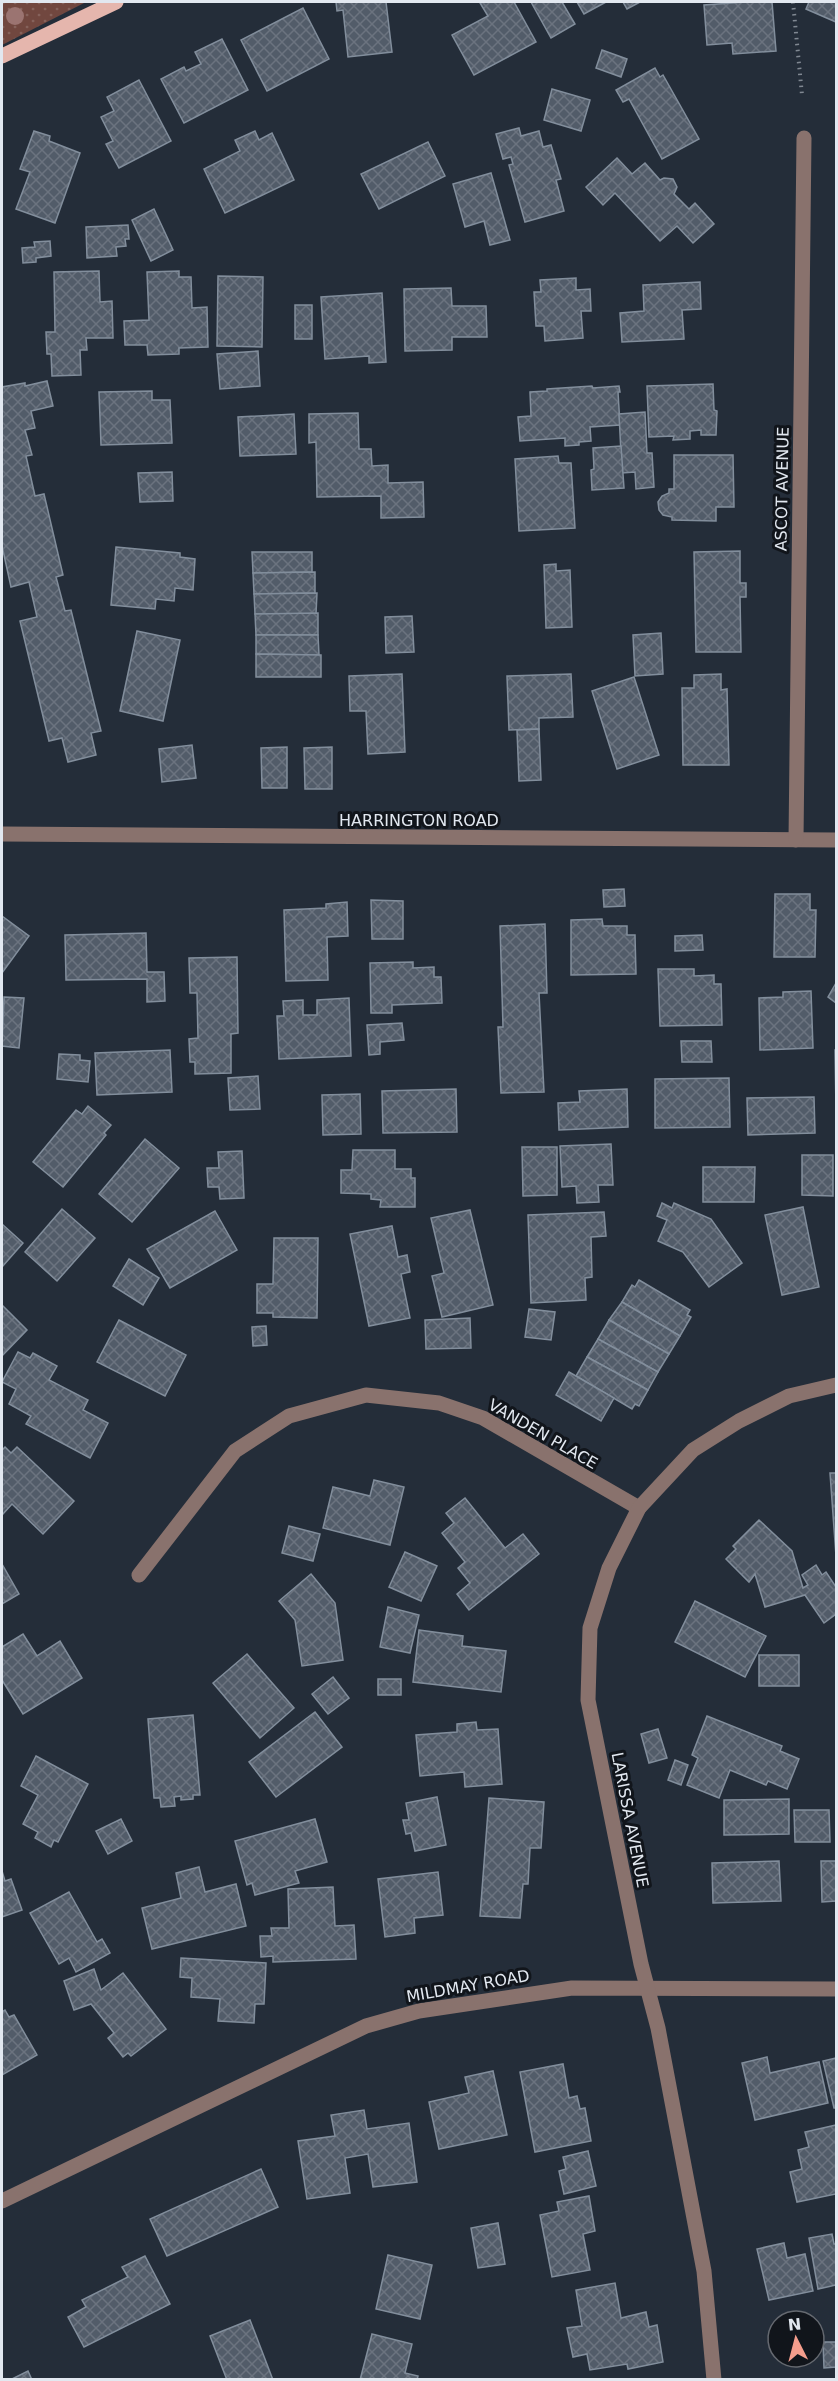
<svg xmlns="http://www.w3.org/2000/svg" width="838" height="2381" font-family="'DejaVu Sans',sans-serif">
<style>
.grass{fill:url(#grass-dots)}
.building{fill:url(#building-cross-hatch);stroke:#828e9c;stroke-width:1.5}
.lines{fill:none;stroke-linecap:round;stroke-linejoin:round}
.path{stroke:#808892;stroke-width:4;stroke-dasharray:1.5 4.5;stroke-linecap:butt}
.minor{stroke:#89726d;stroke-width:15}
.major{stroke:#e5b6ad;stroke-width:15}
.tree{fill:#9b7471}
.labels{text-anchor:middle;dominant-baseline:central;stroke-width:6;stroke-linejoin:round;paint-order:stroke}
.street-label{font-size:16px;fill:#e2e8f0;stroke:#11151b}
</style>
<defs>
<pattern id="grass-dots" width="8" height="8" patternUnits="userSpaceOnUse" patternTransform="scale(1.5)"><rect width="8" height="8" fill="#71473f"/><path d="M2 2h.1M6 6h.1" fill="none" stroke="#85625b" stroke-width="1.8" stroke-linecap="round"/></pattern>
<pattern id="building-cross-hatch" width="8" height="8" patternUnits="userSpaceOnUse" patternTransform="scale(1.5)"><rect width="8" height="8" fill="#525c69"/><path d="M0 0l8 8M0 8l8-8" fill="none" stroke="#6b737f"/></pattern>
</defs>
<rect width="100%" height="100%" fill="#242d39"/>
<polygon class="grass" points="2,2 86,2 2,45"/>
<g class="building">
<polygon points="336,2 386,2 392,52 348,57 343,10 337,11"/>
<polygon points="483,2 514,2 536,42 474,75 452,35 488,16 480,3"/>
<polygon points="531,2 562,2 575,24 551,38"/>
<polygon points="577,2 606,2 584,14"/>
<polygon points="623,2 640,2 627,9"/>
<polygon points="746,2 772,2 776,51 733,54 732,43 707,45 704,5"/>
<polygon points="809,2 836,2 836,22 806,9"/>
<polygon points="303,8 329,59 267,91 241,40"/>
<polygon points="222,39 248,90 184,123 161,79 184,67 186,71 201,64 195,52"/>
<polygon points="602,50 627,59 621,77 596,68"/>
<polygon points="655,68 660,77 663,75 699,139 662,159 629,99 623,102 616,90"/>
<polygon points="139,80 171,141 119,168 106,144 113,141 101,117 114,111 107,97"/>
<polygon points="552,89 590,100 581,131 544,120"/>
<polygon points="519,128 521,136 539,131 543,147 551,145 561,179 556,180 564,211 525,222 509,165 513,164 511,157 503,159 496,134"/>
<polygon points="34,131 50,136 49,141 80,153 55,223 16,209 30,172 20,169"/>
<polygon points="255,131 259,140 272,133 294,180 225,213 204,169 240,151 235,140"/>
<polygon points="428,142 445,176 379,209 361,174"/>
<polygon points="617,158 632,174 645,163 660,180 664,178 673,179 677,187 674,194 689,209 695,203 714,224 693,243 677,226 660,241 615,193 603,205 586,187"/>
<polygon points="491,173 510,240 490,245 484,221 465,227 453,184"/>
<polygon points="154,209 173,250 151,261 132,220"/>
<polygon points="128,225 129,239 125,239 126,246 116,247 117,256 87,258 86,227"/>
<polygon points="50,241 51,256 36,258 36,262 23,263 22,248 35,247 34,242"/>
<polygon points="99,271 100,302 112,301 113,338 86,338 87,350 80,350 81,375 52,376 51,354 47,354 46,332 55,332 54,272"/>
<polygon points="179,271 179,277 191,277 192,308 207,307 208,347 179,348 179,354 148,355 147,345 125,345 124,321 149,320 147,272"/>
<polygon points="218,276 263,277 262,347 217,346"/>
<polygon points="576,278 576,290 590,289 591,311 581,311 583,338 545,341 544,326 536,326 534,292 541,292 540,280"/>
<polygon points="700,282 701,309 682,310 684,339 622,342 620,313 644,311 643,285"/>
<polygon points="451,288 452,306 486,306 487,337 452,337 452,350 405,351 404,289"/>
<polygon points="382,293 386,362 369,363 369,356 325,359 321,297"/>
<rect x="295" y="305" width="17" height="34"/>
<polygon points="258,351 260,386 220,389 217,354"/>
<polygon points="47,381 53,406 31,411 35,428 25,430 32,455 26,456 35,496 44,494 63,575 56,577 65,611 71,610 101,731 91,733 96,755 68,762 62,738 49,741 20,621 37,617 29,582 11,587 2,546 2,387 25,383 25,386"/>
<polygon points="713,384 714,410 717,411 716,435 701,435 701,430 690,431 690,439 673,440 674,436 649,437 647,386"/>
<polygon points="592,386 593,388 619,386 620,392 618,392 620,425 590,427 591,441 579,442 579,445 565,446 565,438 520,441 518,417 531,416 530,392 547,391 547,389"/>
<polygon points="152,391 152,400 170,400 172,443 101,445 99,392"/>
<polygon points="645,412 647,453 652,453 654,487 636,489 635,472 622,473 619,414"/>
<polygon points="358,413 359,449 371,449 372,466 388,465 388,483 423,482 424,517 381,518 381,496 317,497 316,442 309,443 309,414"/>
<polygon points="294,414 296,454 240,456 238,417"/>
<polygon points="621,446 624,488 592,490 591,470 594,469 593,448"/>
<polygon points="674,455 733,455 734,507 716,507 716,521 672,520 672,517 663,515 659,510 658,502 662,496 669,493 669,489 674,489"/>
<polygon points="558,456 559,463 571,463 575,528 519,531 515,459"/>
<polygon points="172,472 173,501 140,502 138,473"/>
<polygon points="116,547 180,553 180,557 195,559 193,590 175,588 174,601 156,599 155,609 111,605"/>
<polygon points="740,551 740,583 746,583 746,597 740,597 741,652 696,652 694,552"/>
<polygon points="252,552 312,552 312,572 253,573"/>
<polygon points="556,564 556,571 570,570 572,627 546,628 544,565"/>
<polygon points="315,572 315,593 254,594 253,573"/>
<polygon points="317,593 316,614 255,614 254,594"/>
<polygon points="318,613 318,635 256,635 255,614"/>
<polygon points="412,616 414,652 386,653 385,617"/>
<polygon points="137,631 180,640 163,721 120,711"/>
<polygon points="661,633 663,674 635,676 633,635"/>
<polygon points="256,635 318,635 319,655 256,654"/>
<polygon points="256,654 321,655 321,677 256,677"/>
<polygon points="402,674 405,752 368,754 366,711 350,711 349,676"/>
<polygon points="571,674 573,717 539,718 539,729 509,730 507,676"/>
<polygon points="721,674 721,690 727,689 729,765 683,765 682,688 694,688 694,675"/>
<polygon points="634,677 659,755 617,769 592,691"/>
<polygon points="539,729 541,780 519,781 517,730"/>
<polygon points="192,745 196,778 162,782 159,749"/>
<polygon points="287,747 287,788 262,788 261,748"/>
<polygon points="332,747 332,789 305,789 304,748"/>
<polygon points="624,889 625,906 604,907 603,890"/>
<polygon points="775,894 810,894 810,910 816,910 815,957 774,957"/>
<polygon points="371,900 403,901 403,939 372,939"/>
<polygon points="347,902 348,936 327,937 328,980 286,981 284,910 326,908 326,904"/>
<polygon points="2,916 29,936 2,973"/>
<polygon points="602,919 603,926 627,926 627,935 635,935 636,974 571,975 571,920"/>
<polygon points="545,924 547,993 539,993 544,1092 501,1093 498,1027 503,1027 500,926"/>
<polygon points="146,933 147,972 164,972 165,1001 147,1002 147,979 66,980 65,935"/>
<polygon points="702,935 703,950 675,951 675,936"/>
<polygon points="237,957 238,1033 231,1034 231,1073 195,1074 195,1062 190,1062 189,1039 198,1038 197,993 190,993 189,958"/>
<polygon points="413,962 413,968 434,967 434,977 441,977 442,1003 392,1005 392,1013 371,1013 370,963"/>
<polygon points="658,969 694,969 694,976 714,975 714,984 721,984 722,1025 660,1026"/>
<polygon points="836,983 836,1003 828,997"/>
<polygon points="811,991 813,1048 760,1050 759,998 783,997 783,992"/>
<polygon points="4,997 24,998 19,1048 2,1046"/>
<polygon points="349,998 351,1056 279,1059 277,1016 284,1016 283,1001 303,1000 303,1015 317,1015 317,1000"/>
<polygon points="402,1023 404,1040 380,1042 380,1054 369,1055 367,1025"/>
<polygon points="681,1041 711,1041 712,1062 682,1062"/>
<polygon points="170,1050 172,1092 97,1095 95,1053"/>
<polygon points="835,1050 836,1050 836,1110"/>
<polygon points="59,1054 80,1055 80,1060 90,1061 88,1082 57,1079"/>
<polygon points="258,1076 260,1109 230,1110 228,1078"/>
<polygon points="729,1078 730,1127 655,1128 655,1079"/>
<polygon points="456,1089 457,1132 383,1133 382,1091"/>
<polygon points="627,1089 628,1127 559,1130 558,1103 580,1102 579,1091"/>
<polygon points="360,1094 361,1134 323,1135 322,1095"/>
<polygon points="814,1097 815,1133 748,1135 747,1098"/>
<polygon points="88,1106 111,1125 104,1133 106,1135 63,1187 33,1162 76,1110 82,1114"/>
<polygon points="145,1139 179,1168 132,1222 99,1194"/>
<polygon points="611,1144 613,1185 598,1185 599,1202 577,1203 576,1186 562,1187 560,1146"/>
<polygon points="522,1147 557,1147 557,1195 523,1196"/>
<polygon points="353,1150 395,1150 395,1169 411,1169 411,1178 415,1178 415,1207 380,1207 381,1200 371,1199 371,1194 341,1193 341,1170 352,1170"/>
<polygon points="242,1151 244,1198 220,1199 219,1187 208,1187 207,1168 219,1168 218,1152"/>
<polygon points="802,1155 833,1155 833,1196 802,1195"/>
<polygon points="703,1167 755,1167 754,1202 703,1202"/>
<polygon points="662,1203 672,1208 674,1203 711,1219 742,1263 709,1287 683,1252 658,1241 667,1220 657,1216"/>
<polygon points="803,1207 819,1287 782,1295 765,1215"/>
<polygon points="62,1209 95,1238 57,1281 25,1252"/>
<polygon points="470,1210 493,1305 442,1317 432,1276 444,1273 431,1218"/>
<polygon points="215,1211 237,1250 170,1288 147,1249"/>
<polygon points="604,1212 606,1236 591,1237 592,1277 585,1278 586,1300 531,1303 528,1215"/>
<polygon points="2,1224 23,1243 2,1267"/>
<polygon points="392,1226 398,1257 407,1255 410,1272 401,1274 410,1318 369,1326 350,1234"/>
<polygon points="274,1238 318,1238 317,1318 273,1317 273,1313 257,1313 257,1284 273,1284"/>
<polygon points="129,1259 159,1278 143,1305 113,1286"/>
<polygon points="639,1280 690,1310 687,1315 691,1317 680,1336 622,1302 632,1285 635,1287"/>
<polygon points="622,1302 680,1336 669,1354 609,1320"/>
<polygon points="2,1305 27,1330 2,1356"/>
<polygon points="529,1309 555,1312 551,1340 525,1337"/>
<polygon points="470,1318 471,1348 426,1349 425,1320"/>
<polygon points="119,1320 186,1355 165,1396 97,1362"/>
<polygon points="609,1320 669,1354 658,1372 598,1339"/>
<polygon points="266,1326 267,1345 253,1346 252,1327"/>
<polygon points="598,1339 658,1372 648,1390 587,1357"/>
<polygon points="18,1352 30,1358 33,1353 57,1366 49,1380 88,1400 83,1410 108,1423 90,1458 26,1424 31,1416 9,1404 16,1389 2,1382"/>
<polygon points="587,1357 648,1390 639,1406 635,1404 632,1409 576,1376"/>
<polygon points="569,1372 614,1398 601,1421 556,1395"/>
<polygon points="5,1447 11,1453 17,1447 74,1501 43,1534 12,1504 2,1515 2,1450"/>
<polygon points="830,1473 836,1473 836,1556"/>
<polygon points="374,1480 404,1487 390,1545 323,1528 333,1487 370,1496"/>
<polygon points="465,1498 505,1548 523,1534 539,1554 469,1610 457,1594 470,1583 458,1568 465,1562 442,1533 454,1523 446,1513"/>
<polygon points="759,1520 792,1551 803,1588 808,1585 802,1575 816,1565 822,1575 826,1572 836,1587 836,1614 824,1623 805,1595 765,1607 755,1574 749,1582 726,1559 736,1549 733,1546"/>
<polygon points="289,1526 320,1534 313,1561 282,1553"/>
<polygon points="405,1552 437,1566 421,1601 389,1587"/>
<polygon points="2,1564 19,1594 2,1604"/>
<polygon points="311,1574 335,1603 343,1660 302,1666 295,1620 279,1601"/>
<polygon points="695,1601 766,1636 745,1677 675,1642"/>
<polygon points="388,1607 419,1615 410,1653 380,1647"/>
<polygon points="419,1630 463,1636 462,1646 506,1651 501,1692 413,1682"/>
<polygon points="23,1634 37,1656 60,1641 82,1678 23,1714 2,1680 2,1647"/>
<polygon points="247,1654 294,1708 260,1738 213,1683"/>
<rect x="759" y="1655" width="40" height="31"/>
<polygon points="333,1677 349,1698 328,1714 312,1694"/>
<rect x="378" y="1679" width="23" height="16"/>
<polygon points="315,1712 342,1747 276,1797 249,1762"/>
<polygon points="193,1715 200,1795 193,1795 193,1799 181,1800 181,1796 174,1797 175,1806 161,1807 160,1798 154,1798 148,1719"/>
<polygon points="707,1716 782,1746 780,1751 799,1759 787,1789 768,1781 766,1785 730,1770 719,1798 687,1785 698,1758 692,1755"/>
<polygon points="476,1722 477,1730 498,1729 502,1784 465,1787 464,1772 420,1776 416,1735 457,1732 457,1724"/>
<polygon points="658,1729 667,1758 649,1763 641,1734"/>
<polygon points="36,1756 88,1784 58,1842 54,1840 51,1847 35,1838 38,1832 23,1824 38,1795 21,1786"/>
<polygon points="675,1760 688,1765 681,1785 668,1780"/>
<polygon points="437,1797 446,1845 415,1851 411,1833 406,1834 403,1820 409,1820 406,1803"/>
<polygon points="489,1798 544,1802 541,1848 530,1848 528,1884 523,1884 520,1918 480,1916"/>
<polygon points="789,1799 789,1834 724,1835 724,1800"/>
<polygon points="794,1810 829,1810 830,1842 795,1842"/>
<polygon points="121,1819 132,1841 108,1854 96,1831"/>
<polygon points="315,1819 327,1862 295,1871 299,1883 255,1895 252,1883 247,1885 235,1841"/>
<polygon points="779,1861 781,1901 713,1903 712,1863"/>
<polygon points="821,1861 836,1861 836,1901 822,1902"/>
<polygon points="199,1867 205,1892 236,1884 246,1926 152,1949 142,1908 181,1898 176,1873"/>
<polygon points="2,1871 5,1881 11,1879 22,1910 2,1917"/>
<polygon points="438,1872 443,1915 414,1918 415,1933 385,1937 378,1879"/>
<polygon points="333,1887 335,1926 354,1925 356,1959 273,1962 273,1956 261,1957 260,1936 272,1936 271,1928 289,1928 288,1889"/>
<polygon points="69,1892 97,1942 102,1939 110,1953 76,1972 69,1958 59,1964 30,1913"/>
<polygon points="181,1958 266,1963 264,2004 255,2004 254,2023 218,2021 220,1999 191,1997 192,1978 180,1977"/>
<polygon points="94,1969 101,1990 123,1973 166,2029 131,2056 128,2053 123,2057 108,2038 114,2033 91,2004 74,2010 64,1981"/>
<polygon points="5,2010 9,2017 14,2015 37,2055 2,2075 2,2012"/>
<polygon points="767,2057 770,2073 819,2062 828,2103 755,2120 742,2063"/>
<polygon points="836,2058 836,2108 834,2108 823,2061"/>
<polygon points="563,2064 569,2098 577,2096 580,2109 585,2108 591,2141 535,2152 520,2072"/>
<polygon points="493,2071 507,2135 439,2149 429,2102 469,2093 465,2077"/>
<polygon points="364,2110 367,2129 409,2123 417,2182 373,2187 368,2154 345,2158 350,2193 307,2199 298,2141 335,2136 331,2115"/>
<polygon points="836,2125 836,2194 797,2202 790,2172 802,2169 798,2150 809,2147 805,2132"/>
<polygon points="588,2151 596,2186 564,2194 559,2171 566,2169 563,2157"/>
<polygon points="261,2169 278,2207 167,2256 150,2219"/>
<polygon points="589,2196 595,2231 583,2234 590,2270 552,2277 540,2215 559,2211 557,2202"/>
<polygon points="498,2223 505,2264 478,2268 471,2228"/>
<polygon points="832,2234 834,2244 836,2244 836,2285 818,2289 809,2238"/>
<polygon points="784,2243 787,2258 805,2254 813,2291 769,2300 757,2249"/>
<polygon points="388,2255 432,2265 420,2319 376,2309"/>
<polygon points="145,2256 170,2304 84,2347 68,2317 86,2307 82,2300 128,2277 122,2267"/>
<polygon points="615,2283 621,2318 646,2312 649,2327 657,2325 663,2362 628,2369 627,2364 590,2370 587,2354 573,2357 567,2328 582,2326 576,2290"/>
<polygon points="250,2320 273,2380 227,2380 210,2336"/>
<polygon points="372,2334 412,2344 405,2373 418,2376 417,2380 360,2380"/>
<polygon points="823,2342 836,2342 836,2367 824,2368"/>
<polygon points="28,2371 32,2380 10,2380"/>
</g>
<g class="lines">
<polyline class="path" points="793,2 802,95"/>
<g class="minor">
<polyline points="2,834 836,840"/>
<polyline points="796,840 804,138"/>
<polyline points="139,1575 235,1451 289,1416 366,1395 439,1403 483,1418 639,1508"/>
<polyline points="2,2201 366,2026 419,2011 572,1988 836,1989"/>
<polyline points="714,2380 704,2271 658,2028 641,1964 588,1700 590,1628 609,1568 639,1508 693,1450 739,1421 789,1396 836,1385"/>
</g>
<polyline class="major" points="2,56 116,2"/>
</g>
<circle class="tree" cx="15" cy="16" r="9"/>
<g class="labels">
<g class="street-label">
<text transform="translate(782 489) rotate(-89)">ASCOT AVENUE</text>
<text x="419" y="820">HARRINGTON ROAD</text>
<text transform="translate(543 1434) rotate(30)">VANDEN PLACE</text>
<text transform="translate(630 1820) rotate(79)">LARISSA AVENUE</text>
<text transform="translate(468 1986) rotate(-10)">MILDMAY ROAD</text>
</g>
</g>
<rect width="838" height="2381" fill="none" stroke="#e2e8f0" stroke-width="6"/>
<g transform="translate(796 2339) rotate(354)"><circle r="28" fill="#11151b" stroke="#656970" stroke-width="1.5"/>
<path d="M0-4.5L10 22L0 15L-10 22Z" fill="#f49d8c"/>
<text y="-9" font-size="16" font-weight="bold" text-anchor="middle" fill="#e2e8f0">N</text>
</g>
</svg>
